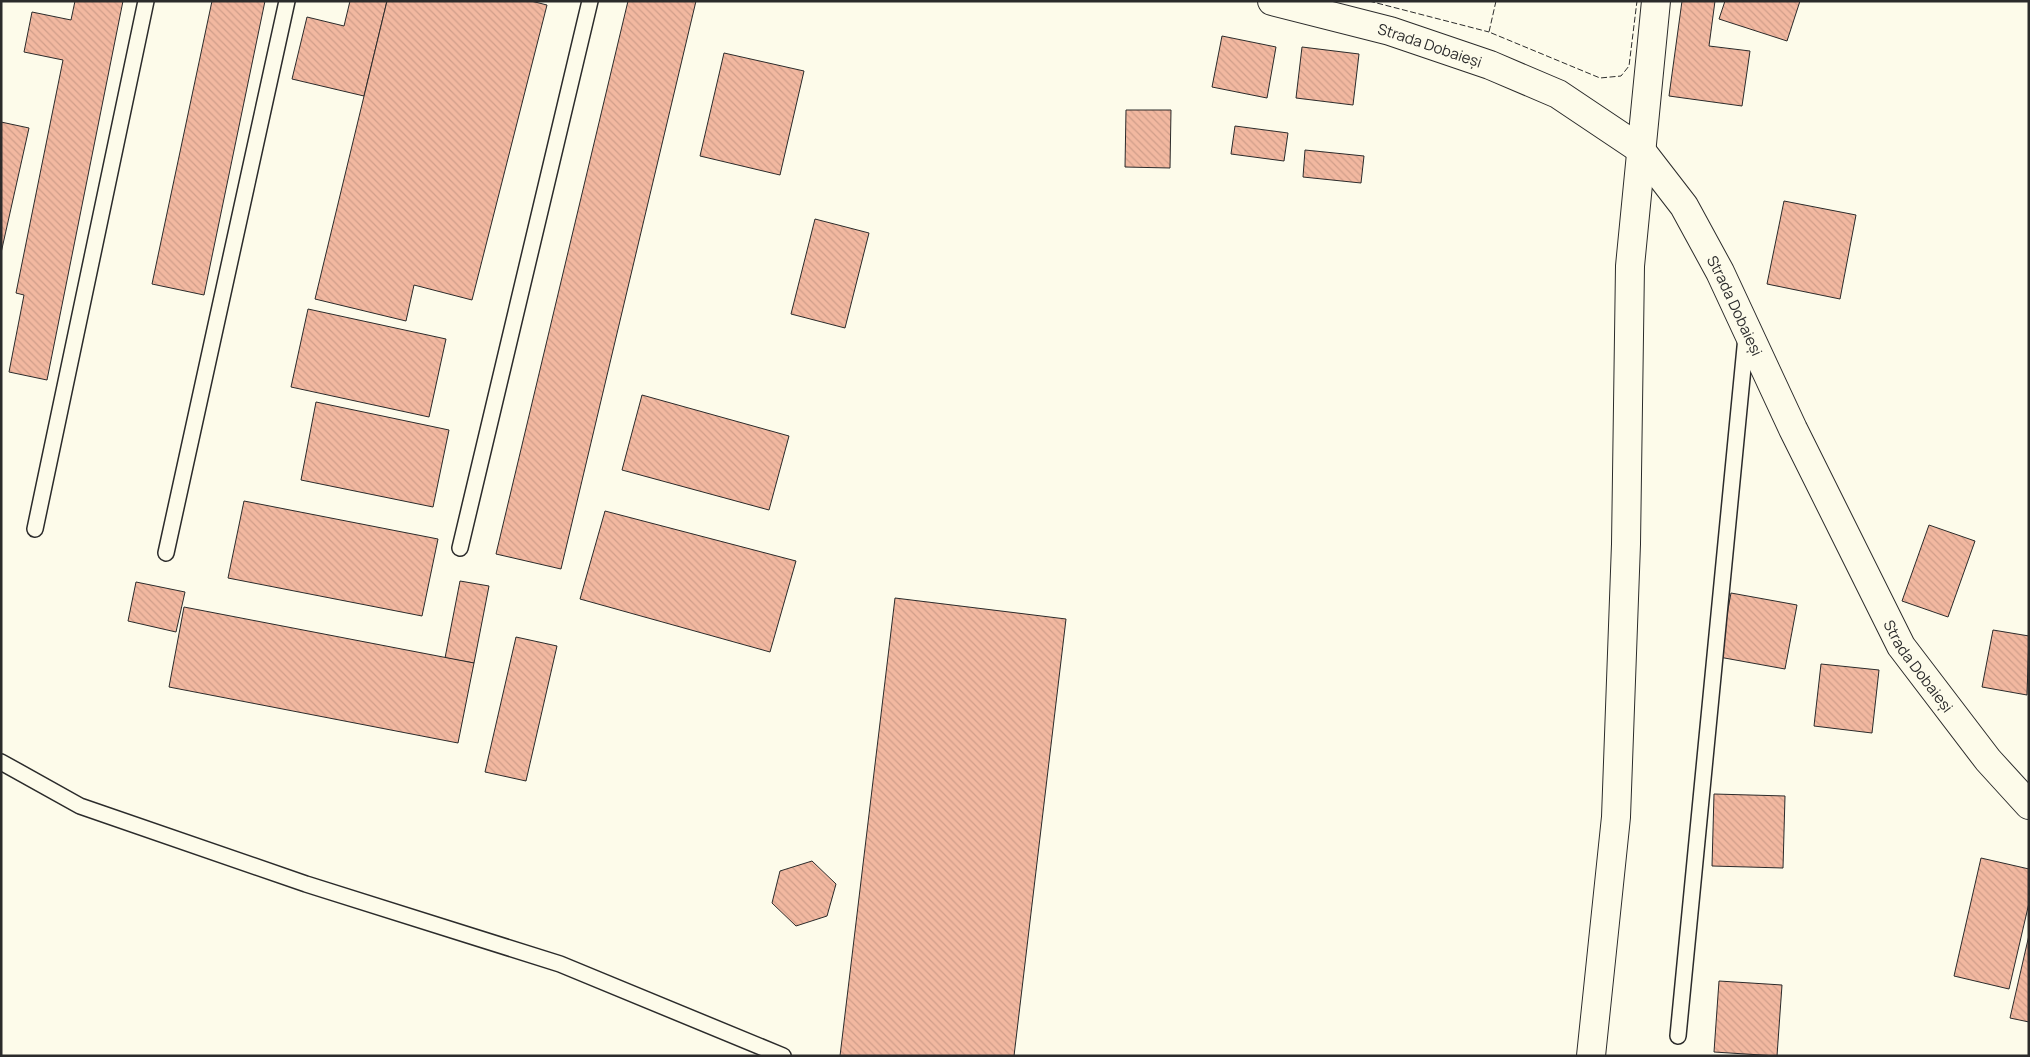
<svg xmlns="http://www.w3.org/2000/svg" width="2030" height="1057" font-family="Manrope,sans-serif">
<style>
.building{fill:url(#building-back-hatch);stroke:#2b2b2b}
.lines{fill:none;stroke-linecap:round;stroke-linejoin:round}
.service-casing{stroke:#2b2b2b;stroke-width:18}
.minor-casing{stroke:#2b2b2b;stroke-width:30}
.tertiary-casing{stroke:#2b2b2b;stroke-width:30}
.service{stroke:#fdfbea;stroke-width:15}
.minor{stroke:#fdfbea;stroke-width:28}
.tertiary{stroke:#fdfbea;stroke-width:28}
.fence{stroke:#2b2b2b;stroke-width:1;stroke-dasharray:6 2.5;stroke-linecap:butt}
.labels{text-anchor:middle;dominant-baseline:central;stroke-width:4;stroke-linejoin:round;paint-order:stroke}
.street-label{font-size:15px;fill:#2b2b2b;stroke:#fdfbea}
</style>
<defs>
<pattern id="building-back-hatch" width="6" height="6" patternUnits="userSpaceOnUse" patternTransform="scale(1.25)"><rect width="6" height="6" fill="#f2b8a0"/><path d="M-1 5l2 2M0 0l6 6M5-1l2 2" fill="none" stroke="#d09e8a"/></pattern>
</defs>
<rect width="100%" height="100%" fill="#fdfbea"/>
<g class="building">
<polygon points="75,1 123,1 47,380 9,372 24,295 16,293 63,60 24,52 32,12 71,20"/>
<polygon points="212,1 265,1 204,295 152,284"/>
<polygon points="350,1 387,1 364,96 292,79 307,17 344,26"/>
<polygon points="387,1 531,1 547,5 472,300 414,285 406,321 315,299"/>
<polygon points="628,1 696,1 561,569 496,554"/>
<polygon points="1682,1 1715,1 1709,46 1750,51 1742,106 1669,96"/>
<polygon points="1725,1 1800,1 1787,41 1719,19"/>
<polygon points="1222,36 1276,47 1267,98 1212,87"/>
<polygon points="1302,47 1359,54 1353,105 1296,98"/>
<polygon points="724,53 804,71 780,175 700,156"/>
<polygon points="1126,110 1171,110 1170,168 1125,167"/>
<polygon points="1,122 29,128 1,253"/>
<polygon points="1235,126 1288,133 1284,161 1231,154"/>
<polygon points="1305,150 1364,156 1361,183 1303,177"/>
<polygon points="1784,201 1856,215 1840,299 1767,284"/>
<polygon points="815,219 869,233 845,328 791,314"/>
<polygon points="308,309 446,339 429,417 291,387"/>
<polygon points="642,395 789,436 769,510 622,470"/>
<polygon points="316,402 449,430 433,507 301,480"/>
<polygon points="244,501 438,539 422,616 228,578"/>
<polygon points="605,511 796,561 770,652 580,599"/>
<polygon points="1929,525 1975,541 1948,617 1902,601"/>
<polygon points="460,581 489,586 474,663 445,658"/>
<polygon points="136,582 185,592 176,632 128,621"/>
<polygon points="1731,593 1797,605 1785,669 1719,657"/>
<polygon points="895,598 1066,619 1014,1056 840,1056"/>
<polygon points="184,607 474,663 458,743 169,687"/>
<polygon points="1993,630 2029,636 2027,695 1982,687"/>
<polygon points="516,637 557,646 526,781 485,772"/>
<polygon points="1821,664 1879,670 1872,733 1814,726"/>
<polygon points="1714,794 1785,796 1783,868 1712,866"/>
<polygon points="1981,858 2029,869 2029,903 2009,989 1954,976"/>
<polygon points="812,861 836,884 827,916 796,926 772,903 780,871"/>
<polygon points="2029,935 2029,1022 2010,1018"/>
<polygon points="1719,981 1782,985 1777,1056 1714,1052"/>
</g>
<g class="lines">
<g class="service-casing">
<g id="service">
<polyline points="35,529 146,1"/>
<polyline points="460,548 590,1"/>
<polyline points="166,553 287,1"/>
<polyline points="1,762 80,806 306,884 560,964 783,1056"/>
<polyline points="1678,1036 1746,337"/>
</g>
</g>
<g class="minor-casing">
<polyline id="minor" points="1591,1056 1616,817 1626,544 1630,266 1656,1"/>
</g>
<g class="tertiary-casing">
<g id="tertiary">
<path id="s1" d="M 1272,1 L 1390,31 L 1490,65 L 1558,94 L 1640,149 L 1684,206 L 1720,272 L 1793,429 L 1901,646 L 1988,760 L 2029,805"/>
</g>
</g>
<use href="#service" class="service"/>
<use href="#minor" class="minor"/>
<use href="#tertiary" class="tertiary"/>
<g class="fence">
<polyline points="1369,1 1489,32"/>
<polyline points="1496,1 1489,32 1600,78 1621,76 1629,66 1637,1"/>
</g>
</g>
<g class="labels">
<g class="street-label">
<text stroke="none"><textPath href="#s1" startOffset="164">Strada Dobaieși</textPath></text>
<text stroke="none"><textPath href="#s1" startOffset="584">Strada Dobaieși</textPath></text>
<text stroke="none"><textPath href="#s1" startOffset="989">Strada Dobaieși</textPath></text>
</g>
</g>
<rect width="2030" height="1057" fill="none" stroke="#2b2b2b" stroke-width="5"/>
</svg>
